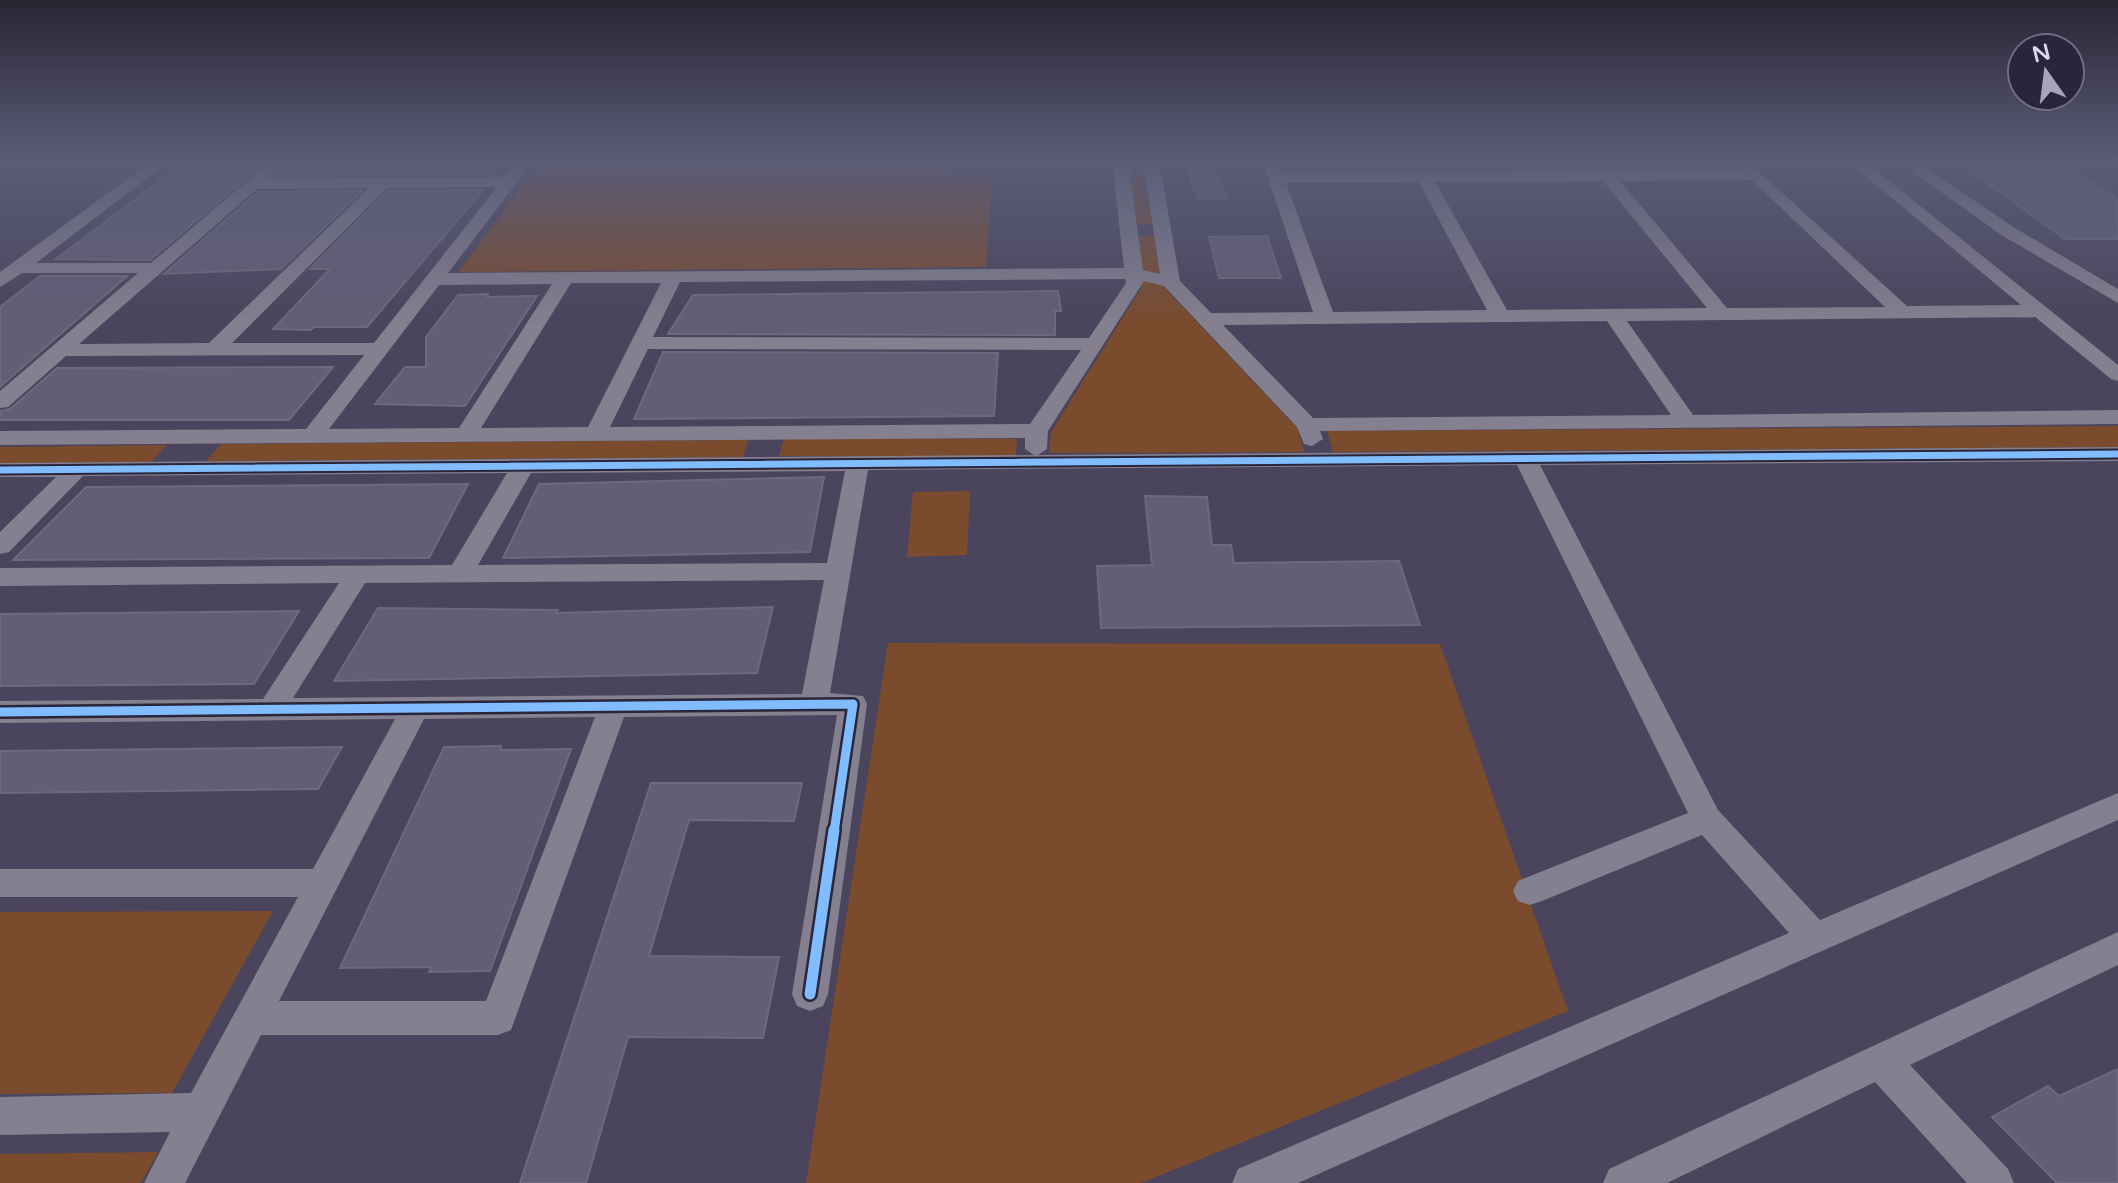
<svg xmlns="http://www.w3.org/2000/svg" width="2118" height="1183" font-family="'Varela Round',sans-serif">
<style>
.green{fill:#7b4b2d}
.building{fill:#635d75;stroke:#6e697e;stroke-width:2}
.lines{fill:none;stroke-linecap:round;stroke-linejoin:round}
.minor{fill:#84808f;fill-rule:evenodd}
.cycleway-far2-casing{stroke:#29253a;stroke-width:11}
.cycleway-far1-casing{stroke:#29253a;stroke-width:14}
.cycleway-casing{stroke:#29253a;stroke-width:16}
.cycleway-far2{stroke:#80bcff;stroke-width:7}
.cycleway-far1{stroke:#80bcff;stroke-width:9}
.cycleway{stroke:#80bcff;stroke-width:11}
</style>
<rect width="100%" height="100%" fill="#4a445c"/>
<g class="green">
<polygon points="542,160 951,160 949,174 992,174 986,267 458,272"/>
<polygon points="1128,160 1142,160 1152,224 1137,225"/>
<polygon points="1458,160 1624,160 1634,172 1466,172"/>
<polygon points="1135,236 1155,236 1164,287 1298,429 1304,452 1049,453 1051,432 1142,287"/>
<polygon points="2118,426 2118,447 1333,452 1327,431"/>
<polygon points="784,439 1017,439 1016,456 779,456"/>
<polygon points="748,440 743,457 206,461 221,444"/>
<polygon points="167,445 151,462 0,463 0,447"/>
<polygon points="970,491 967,555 907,557 913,492"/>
<polygon points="888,643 1440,644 1568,1011 1141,1183 806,1183"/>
<polygon points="273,911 172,1093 0,1094 0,912"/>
<polygon points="158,1152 141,1183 0,1183 0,1154"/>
</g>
<g class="building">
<polygon points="188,160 264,160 258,165 262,165 150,260 56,259"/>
<polygon points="1184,160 1212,160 1227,198 1198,199"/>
<polygon points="504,164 496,174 277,176 288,165"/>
<polygon points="1965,167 2071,169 2118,200 2118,239 2065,239"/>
<polygon points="483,190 367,327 314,327 311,330 273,329 330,269 310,269 388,191"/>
<polygon points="362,191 281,269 164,274 258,192"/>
<polygon points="1267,236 1281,278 1219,278 1209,237"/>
<polygon points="40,276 127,276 0,387 0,307"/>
<polygon points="1058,291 1061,311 1055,311 1055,335 668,334 693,295"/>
<polygon points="488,294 487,297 537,296 465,406 375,404 405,367 426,367 426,337 458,295"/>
<polygon points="663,352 998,353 994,416 634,419"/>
<polygon points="333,367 289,420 0,420 0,411 10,409 57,368"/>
<polygon points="824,477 810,552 503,558 539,484"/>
<polygon points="468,484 429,558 13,560 86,487"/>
<polygon points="1145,496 1207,497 1212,545 1231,545 1234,563 1399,561 1420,625 1101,628 1097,566 1152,565"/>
<polygon points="773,607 757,673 334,681 378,608 558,610 556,613"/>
<polygon points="299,611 254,684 0,686 0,614"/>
<polygon points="501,746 500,750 571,749 490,971 429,972 431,967 340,968 444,747"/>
<polygon points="342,747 318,789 0,793 0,751"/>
<polygon points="651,783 802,783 794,821 689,820 649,956 779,957 763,1038 628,1037 586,1183 520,1183"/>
<polygon points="2118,1069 2118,1183 2057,1183 1992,1117 2048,1086 2059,1096"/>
</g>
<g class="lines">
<g class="minor">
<path d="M 153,160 L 171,160 L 36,263 L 151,263 L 272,160 L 289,160 L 269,179 L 504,177 L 518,160 L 534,160 L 448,273 L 1124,268 L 1112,160 L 1128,160 L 1143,270 L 1160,274 L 1143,160 L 1159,160 L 1180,281 L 1211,313 L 1313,312 L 1262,160 L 1278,160 L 1283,173 L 1742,170 L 1736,164 L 1746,160 L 1907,306 L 2021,305 L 1846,160 L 1863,160 L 2118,365 L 2118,381 L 2111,379 L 2035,317 L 1627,321 L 1693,415 L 2118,410 L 2118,424 L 1320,431 L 1323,439 L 1312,446 L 1304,444 L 1297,427 L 1164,286 L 1144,281 L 1048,431 L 1047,449 L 1038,455 L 2118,447 L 2118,461 L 1540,465 L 1718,810 L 1820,920 L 2118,793 L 2118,820 L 1298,1183 L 1232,1183 L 1238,1169 L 1789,933 L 1702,835 L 1542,901 L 1530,905 L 1518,901 L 1513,891 L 1518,881 L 1688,813 L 1517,465 L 868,470 L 830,693 L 863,696 L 867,704 L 828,994 L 823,1006 L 810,1011 L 797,1006 L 792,994 L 837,715 L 624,717 L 511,1030 L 498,1035 L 261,1035 L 185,1183 L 144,1183 L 170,1132 L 0,1135 L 0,1097 L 191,1093 L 298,897 L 0,897 L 0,869 L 313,869 L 395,719 L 0,723 L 0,701 L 263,699 L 339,583 L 0,586 L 0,568 L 452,565 L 507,473 L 83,476 L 9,552 L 0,554 L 0,532 L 56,477 L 0,477 L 0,463 L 1034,455 L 1025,449 L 1025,438 L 0,445 L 0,431 L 306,429 L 364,355 L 66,356 L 8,407 L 0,408 L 0,391 L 138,273 L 22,273 L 0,287 L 0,272 ZM 1752,180 L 1885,307 L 1727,308 L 1620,181 ZM 1603,181 L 1707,308 L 1507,310 L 1435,182 ZM 1419,182 L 1487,310 L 1333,312 L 1286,183 ZM 497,187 L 374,343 L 232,343 L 387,188 ZM 369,188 L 209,343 L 79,344 L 257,189 ZM 1125,279 L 1126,283 L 1089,338 L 653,337 L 680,282 ZM 571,283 L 661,283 L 588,427 L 481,428 ZM 552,284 L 459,428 L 329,429 L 439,285 ZM 1607,321 L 1671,415 L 1313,418 L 1223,325 ZM 648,349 L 1081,350 L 1030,424 L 610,427 ZM 845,471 L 827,563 L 478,565 L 531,473 ZM 824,580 L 802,694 L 293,698 L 365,583 ZM 595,717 L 486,1001 L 279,1001 L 424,719 Z"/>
<polygon points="1896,160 1914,160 2015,228 2118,289 2118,303 2003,236"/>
<polygon points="2118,932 2118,965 1910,1065 2008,1169 2014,1183 1967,1183 1875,1082 1667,1183 1603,1183 1609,1169"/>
</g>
<g class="cycleway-far2-casing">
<polyline id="cycleway-far2" points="0,470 2118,454"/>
</g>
<g class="cycleway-far1-casing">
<polyline id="cycleway-far1" points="0,712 853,704 834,832"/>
</g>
<g class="cycleway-casing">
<polyline id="cycleway" points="810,994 834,830"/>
</g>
<use href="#cycleway-far2" class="cycleway-far2"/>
<use href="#cycleway-far1" class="cycleway-far1"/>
<use href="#cycleway" class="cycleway"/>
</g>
<linearGradient id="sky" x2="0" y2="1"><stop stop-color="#292533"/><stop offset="0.49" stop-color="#5a5c78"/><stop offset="1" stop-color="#5a5c78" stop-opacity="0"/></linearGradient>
<rect width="2118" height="325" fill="url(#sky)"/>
<g transform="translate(2046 72) rotate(346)"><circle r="38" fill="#29253a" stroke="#716c84" stroke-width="2"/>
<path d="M0-6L14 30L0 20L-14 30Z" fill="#a9a4be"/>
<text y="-12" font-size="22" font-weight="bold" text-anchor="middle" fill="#dcd7f3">N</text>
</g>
</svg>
